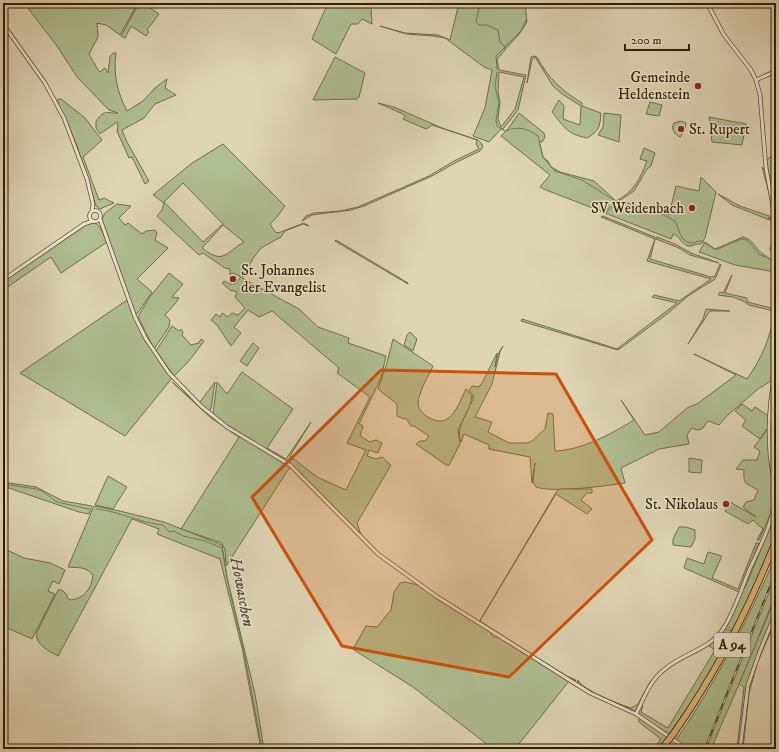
<svg xmlns="http://www.w3.org/2000/svg" width="779" height="752" font-family="'IM FELL DW Pica',serif">
<style>
.green{fill:#afbe90;stroke:#726d4a;fill-rule:evenodd}
.lines{fill:none;stroke-linecap:round;stroke-linejoin:round}
.stream{stroke:#6d7a68;stroke-width:1}
.tertiary-casing{stroke:#604a30;stroke-width:4.5}
.motorway-casing{stroke:#351c03;stroke-width:7}
.tertiary{stroke:#eae4cf;stroke-width:3}
.motorway{stroke:#e0ba7a;stroke-width:5.5}
.rail{stroke:#351c03;stroke-width:1;stroke-dasharray:7 7;stroke-linecap:butt}
.motorway-bridge-casing{stroke:#351c03;stroke-width:7;stroke-linecap:butt}
.motorway-bridge{stroke:#e0ba7a;stroke-width:5.5}
.marked{fill:#cd500b;fill-opacity:0.2;stroke:#cd500b;stroke-width:3;stroke-linejoin:round}
.poi-dot{fill:#8f2418;stroke:#eae4cf;stroke-width:1.5}
.labels{text-anchor:middle;dominant-baseline:central;stroke-width:3;stroke-linejoin:round;paint-order:stroke}
.shield{fill:#eae4cf;stroke:#6b5840;stroke-width:1}
.shield-label{font-size:14px;font-weight:bold;fill:#351c03}
.poi-label{font-size:15px;fill:#351c03;stroke:#eae4cf;text-anchor:end}
.water-label{font-size:16px;font-style:italic;fill:#514b35;stroke:#eae4cf}
</style>
<rect width="100%" height="100%" fill="#dfd5b5"/>
<filter id="stains"><feTurbulence type="fractalNoise" baseFrequency=".005" numOctaves="4"/><feColorMatrix values="0 0 0 0 .2 0 0 0 0 .09 0 0 0 0 .02 0 0 0 .5 -.17"/></filter>
<radialGradient id="worn" r=".72"><stop offset=".6" stop-color="#630" stop-opacity="0"/><stop offset="1" stop-color="#630" stop-opacity=".3"/></radialGradient>
<g class="green">
<path d="M 24,3 L 138,3 L 120,35 L 106,25 L 97,23 L 98,37 L 89,54 L 98,70 L 100,72 L 105,68 L 108,73 L 110,57 L 113,53 L 116,53 C 113,73 117,92 127,111 L 143,101 L 155,88 L 167,79 L 165,88 L 176,95 L 155,104 L 144,118 L 122,130 L 127,142 L 149,181 L 145,184 L 132,157 L 129,158 L 117,131 L 118,127 L 117,122 L 100,134 L 96,128 L 96,121 C 105,108 108,114 118,113 L 109,110 L 77,77 L 57,46 Z"/>
<polygon points="139,3 143,3 159,14 147,30 149,32 146,36 131,26 125,38 121,36"/>
<polygon points="328,3 362,3 371,6 372,24 362,19 358,24 351,24 336,54 312,39"/>
<path d="M 459,3 L 525,3 L 527,22 L 520,33 L 497,59 L 499,70 L 526,75 L 518,110 L 503,129 L 501,129 L 489,142 L 473,136 L 485,108 L 492,70 L 484,67 L 445,38 L 433,36 L 406,34 L 380,26 L 405,33 L 438,35 L 450,40 ZM 499,72 L 524,77 L 515,109 L 501,127 L 498,119 L 500,102 L 498,91 Z"/>
<path d="M 534,56 L 537,57 C 548,78 562,91 582,103 L 582,106 L 601,113 C 600,127 599,131 587,138 C 567,134 564,127 552,112 L 559,100 L 564,106 L 563,119 L 580,125 L 581,106 L 562,94 L 553,86 L 535,57 L 532,60 L 527,83 L 531,57 Z"/>
<polygon points="335,57 365,73 359,97 357,99 313,100"/>
<polygon points="58,99 61,99 85,118 102,140 83,157 99,200 104,198 114,203 100,209 96,206 76,143 57,101"/>
<polygon points="650,102 662,105 659,116 646,114"/>
<polygon points="378,103 394,107 442,128 478,140 482,144 483,147 480,151 457,162 432,176 364,206 351,210 312,215 302,221 306,216 314,213 340,211 358,207 429,176 454,161 479,149 476,144 477,140 432,125 426,129 403,119 405,116 403,114"/>
<path d="M 519,113 L 544,133 L 545,137 L 542,142 L 539,141 L 543,157 L 548,161 L 551,167 L 560,172 L 594,181 L 616,201 C 634,192 640,179 647,161 L 640,159 L 644,148 L 655,153 L 651,166 L 647,169 L 634,191 L 603,212 L 546,190 L 540,187 L 550,175 L 501,136 L 508,129 Z"/>
<polygon points="604,113 621,115 619,142 598,135 603,127"/>
<polygon points="709,117 746,124 742,145 712,142"/>
<path d="M 681,121 L 686,123 L 685,130 L 680,137 C 675,134 670,130 674,123 Z"/>
<path d="M 223,144 L 285,206 L 277,217 L 270,224 L 275,232 L 278,233 L 304,223 L 309,226 L 303,224 L 285,231 L 281,237 L 261,248 L 254,257 L 242,278 L 299,309 L 318,327 L 349,338 L 348,343 L 386,356 L 381,378 L 359,424 L 363,426 L 360,436 L 370,442 L 376,440 L 382,443 L 378,453 L 369,450 L 367,456 L 376,459 L 382,457 L 391,465 L 357,523 L 361,535 L 353,531 L 290,467 L 226,566 L 225,550 L 222,543 L 181,529 L 239,437 L 211,418 L 172,382 L 212,417 L 230,428 L 213,414 L 217,382 L 227,394 L 242,372 L 293,409 L 267,448 L 286,459 L 311,422 L 290,456 L 317,477 L 346,490 L 366,450 L 347,443 L 370,397 L 337,373 L 339,368 L 272,311 L 259,317 L 248,310 L 234,327 L 241,333 L 231,346 L 217,325 L 211,320 L 216,314 L 220,317 L 222,313 L 228,317 L 232,313 L 238,315 L 245,308 L 235,297 L 237,292 L 230,290 L 222,283 L 224,281 L 230,284 L 235,284 L 240,278 L 240,276 L 232,273 L 230,275 L 230,269 L 225,268 L 203,253 L 199,255 L 157,216 L 162,210 L 164,203 L 153,195 L 192,163 ZM 183,183 L 223,224 L 203,242 L 164,202 ZM 223,225 L 244,242 C 225,253 224,265 202,248 Z"/>
<polygon points="776,151 776,162 774,165 776,194 773,194 766,161"/>
<path d="M 762,167 L 765,170 L 774,219 L 768,218 L 775,221 C 777,233 778,240 770,250 C 772,240 779,231 772,221 L 732,205 L 718,194 L 740,206 L 772,217 L 770,197 Z"/>
<path d="M 701,177 L 716,192 L 705,238 L 701,244 C 696,243 692,247 688,246 C 681,244 680,236 673,234 L 671,239 L 605,213 L 619,202 L 628,203 L 669,215 L 676,186 L 699,191 Z"/>
<polygon points="117,204 131,206 119,218 125,225 128,223 142,234 146,231 155,230 157,233 155,240 168,248 137,279 152,292 137,314 135,313 101,221 105,213"/>
<polygon points="603,216 655,237 655,239 601,217"/>
<polygon points="94,222 100,227 107,242 61,273 51,257 3,290 3,282 89,223"/>
<polygon points="657,237 675,244 691,253 719,263 690,255 679,248 656,239"/>
<path d="M 743,237 C 753,239 755,249 763,254 C 768,258 771,260 776,264 L 776,272 L 735,265 L 699,252 L 705,242 L 715,249 Z"/>
<polygon points="655,239 650,259 711,277 715,276 720,264 721,265 715,279 688,296 667,314 618,350 521,321 522,319 617,349 677,303 652,297 654,295 679,301 711,279 647,261"/>
<polygon points="336,240 408,283 408,284 335,241"/>
<path d="M 169,273 L 183,284 L 172,297 L 179,298 C 175,305 170,309 165,315 L 170,320 L 169,327 L 154,349 L 138,317 L 149,298 Z"/>
<path d="M 732,275 L 725,293 L 747,298 L 747,302 L 776,309 L 776,361 L 771,381 L 758,389 L 728,415 L 719,425 L 708,421 L 702,429 L 697,430 L 692,428 L 687,435 L 689,444 L 659,449 L 621,468 L 625,483 C 606,486 552,493 536,487 L 533,482 L 535,463 L 532,483 L 530,457 L 489,449 L 489,445 L 464,434 L 461,442 C 455,428 468,412 473,399 L 473,395 L 469,390 L 472,386 L 478,387 L 481,385 L 497,353 L 495,367 L 498,354 L 503,346 L 500,352 L 492,384 L 475,417 L 492,422 L 488,432 L 509,443 L 527,443 L 532,441 L 545,429 L 548,413 L 553,414 L 555,451 C 582,450 611,434 634,420 L 621,400 L 645,435 L 659,432 L 687,408 L 697,404 L 736,375 L 694,354 L 747,379 C 761,360 772,335 774,311 L 749,305 L 743,301 L 733,297 L 718,295 L 720,292 L 723,293 Z"/>
<polygon points="127,300 145,339 172,378 125,436 20,373"/>
<polygon points="706,309 730,311 710,311 688,344 703,319"/>
<polygon points="172,326 179,331 181,329 183,332 182,335 191,345 199,343 201,339 204,341 189,361 174,376 156,351"/>
<polygon points="410,332 417,339 413,351 404,345 407,335"/>
<path d="M 393,339 L 433,366 C 428,377 419,391 418,403 C 418,408 422,413 426,416 C 450,432 457,407 466,389 L 472,396 L 470,405 L 458,430 L 460,444 L 449,465 L 446,465 L 416,444 L 420,441 L 425,441 L 429,436 L 414,426 L 411,426 L 406,418 L 404,419 L 397,416 L 397,404 L 378,389 L 387,363 Z"/>
<polygon points="253,343 259,348 247,366 240,361"/>
<polygon points="215,382 211,409 208,411 199,403"/>
<polygon points="742,404 752,411 755,407 770,417 769,426 760,439 742,426 746,420 735,411"/>
<path d="M 767,430 L 768,430 L 774,491 L 772,511 L 759,540 L 757,540 L 763,529 L 753,520 L 748,524 L 725,511 L 730,502 L 756,517 L 743,507 L 746,502 L 754,500 L 758,490 C 746,483 743,485 744,470 L 736,469 L 743,460 L 757,460 L 760,451 L 754,447 Z"/>
<polygon points="689,458 702,460 701,473 689,472"/>
<polygon points="108,476 127,487 113,509 95,505"/>
<polygon points="3,482 36,487 63,501 92,506 89,514 79,512 3,486"/>
<polygon points="559,489 592,489 592,493 587,493 581,500 592,509 587,514 556,494 480,621 564,675 576,680 575,681 479,622 557,491"/>
<path d="M 94,506 L 120,511 L 164,522 L 222,545 L 227,577 L 255,694 L 264,749 L 261,749 L 242,648 L 220,559 L 157,534 L 159,529 L 132,519 L 58,656 C 49,651 34,644 37,632 L 58,590 L 62,590 L 67,595 L 67,598 L 71,600 C 84,598 92,589 93,575 C 85,566 78,568 68,567 Z"/>
<polygon points="776,513 775,538 758,580 733,631 727,626 743,588 745,588"/>
<polygon points="679,527 686,527 695,530 695,539 691,547 673,545 673,539"/>
<polygon points="756,543 759,543 739,592 684,568 687,558 704,564 708,552 722,556 712,578 738,589"/>
<polygon points="3,548 24,558 50,563 65,570 59,584 53,581 48,591 55,594 32,639 3,626"/>
<path d="M 776,556 L 776,570 L 704,749 L 690,749 L 676,740 C 717,681 747,621 776,556 Z"/>
<polygon points="776,575 776,593 750,659 714,742 713,749 706,749"/>
<polygon points="404,582 419,585 491,633 493,637 498,637 569,681 515,749 493,749 413,687 354,650 353,649 366,626 377,627 391,610 394,592 400,583"/>
<polygon points="776,596 776,620 758,661 749,693 743,749 737,749 744,687 739,684"/>
<polygon points="725,628 733,632 697,694 669,734 640,716 638,713 641,705 643,706 641,712 668,728 715,650 709,646"/>
<path d="M 662,669 L 635,711 L 599,696 L 577,683 L 578,680 C 582,690 621,705 631,708 L 638,704 L 650,682 Z"/>
<polygon points="639,717 667,737 658,749 654,749 661,739 639,722"/>
</g>
<g class="lines">
<g class="stream">
<polyline points="469,3 479,8 476,22 479,25 486,25 498,30 500,42 505,47 504,49"/>
<polyline points="497,69 496,56 521,31 526,20"/>
<path d="M 497,72 L 495,87 L 499,103 L 496,120 L 497,126 L 505,131 C 518,126 527,128 538,136 L 543,157 L 555,171 L 582,180 L 620,204 L 660,213 L 675,221 C 679,228 680,243 692,243 C 695,243 697,241 701,241 L 716,250 L 741,239 L 747,240 L 760,255 L 769,258 L 776,265"/>
<polyline points="3,484 36,489 42,491 57,502 89,509"/>
<path d="M 96,509 C 119,511 140,523 163,525 L 169,532 L 174,531 L 183,536 L 205,541 L 222,548 L 228,583 L 244,652 L 262,749"/>
</g>
<g class="tertiary-casing">
<g id="tertiary">
<polyline points="707,3 724,35 751,70 756,80 760,95 766,168 776,222"/>
<polyline points="3,24 45,83 64,118 87,179 93,204 92,211"/>
<polyline points="756,80 776,71"/>
<circle cx="95" cy="216" r="5.5"/>
<polyline points="100,219 135,317 146,339 169,373 201,406 227,427 290,465 378,554 436,596 590,693 636,714 687,749"/>
<polyline points="3,280 84,224 93,221"/>
<path d="M 636,714 C 644,698 650,680 665,669 C 685,652 711,650 725,626 C 735,609 741,591 748,573 C 758,550 774,522 775,496 C 776,482 771,468 770,454 C 768,428 770,396 776,370"/>
<polyline points="740,749 748,685 760,651 776,612"/>
</g>
</g>
<g class="motorway-casing">
<g id="motorway">
<path d="M 674,733 C 716,673 749,609 776,540"/>
<polyline points="661,749 667,742"/>
</g>
</g>
<use href="#tertiary" class="tertiary"/>
<use href="#motorway" class="motorway"/>
<polyline class="rail" points="705,749 776,571"/>
<g class="motorway-bridge-casing">
<polyline id="motorway-bridge" points="667,742 674,733"/>
</g>
<use href="#motorway-bridge" class="motorway-bridge"/>
</g>
<path class="marked" d="M 381,370 L 556,374 L 652,540 L 509,677 L 342,646 L 252,497 Z"/>
<g class="poi-dot">
<circle cx="698" cy="86" r="4"/>
<circle cx="681" cy="129" r="4"/>
<circle cx="692" cy="208" r="4"/>
<circle cx="233" cy="279" r="4"/>
<circle cx="726" cy="504" r="4"/>
</g>
<g class="labels">
<rect class="shield" x="714" y="633" width="36" height="24" rx="3"/>
<g class="shield-label">
<text x="732" y="645">A 94</text>
</g>
<g class="poi-label">
<text x="690" y="77">Gemeinde<tspan x="690" dy="17">Heldenstein</tspan></text>
<text x="689" y="129" text-anchor="start">St. Rupert</text>
<text x="684" y="208">SV Weidenbach</text>
<text x="241" y="270" text-anchor="start">St. Johannes<tspan x="241" dy="17">der Evangelist</tspan></text>
<text x="718" y="504">St. Nikolaus</text>
</g>
<g class="water-label">
<text transform="translate(242 592) rotate(79)">Howaschen</text>
</g>
</g>
<rect width="779" height="752" fill="none" stroke="#dfd5b5" stroke-width="16"/>
<rect x="4" y="4" width="771" height="744" fill="none" stroke="#351c03" stroke-width="2"/>
<rect x="8" y="8" width="763" height="736" fill="none" stroke="#351c03"/>
<path d="M625 44v6h64v-6" fill="none" stroke="#351c03" stroke-width="2"/>
<text x="631" y="44" font-size="12" fill="#351c03" stroke="#eae4cf" stroke-width="3" paint-order="stroke">200 m</text>
<rect width="100%" height="100%" filter="url(#stains)"/>
<rect width="100%" height="100%" fill="url(#worn)"/>
</svg>
